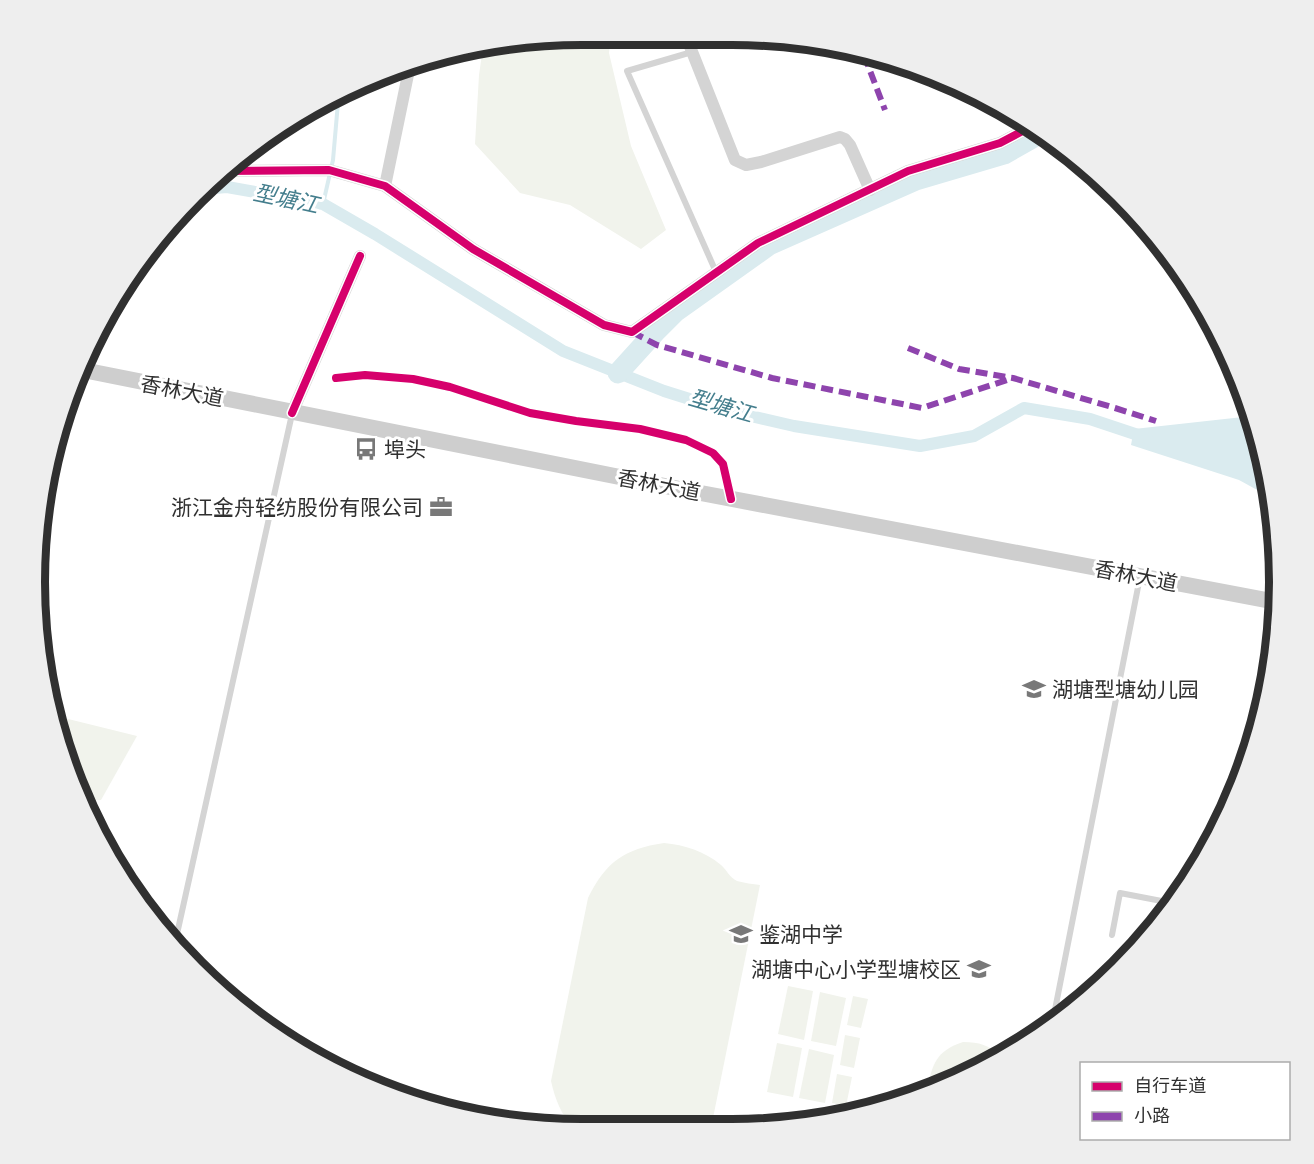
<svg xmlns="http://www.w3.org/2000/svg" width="1314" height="1164" font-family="Helvetica,'Noto Sans SC',sans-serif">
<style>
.green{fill:#f1f3ec}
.water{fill:#daebef}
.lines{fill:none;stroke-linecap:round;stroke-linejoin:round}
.stream{stroke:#daebef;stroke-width:4}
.canal{stroke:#daebef;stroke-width:12}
.river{stroke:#daebef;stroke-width:21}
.service{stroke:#d4d4d4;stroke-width:6}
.minor{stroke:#d4d4d4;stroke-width:12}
.secondary{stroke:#cecece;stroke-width:16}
.quiet{stroke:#8e44ad;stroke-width:6;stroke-dasharray:12 6;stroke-linecap:butt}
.cycleway-casing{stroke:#fff;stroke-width:11}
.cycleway{stroke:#d6006c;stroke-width:8}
.labels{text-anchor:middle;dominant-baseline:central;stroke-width:6;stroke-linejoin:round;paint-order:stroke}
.street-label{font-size:21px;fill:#303030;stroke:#fff}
.poi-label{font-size:21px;fill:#303030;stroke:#fff;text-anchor:start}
.water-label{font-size:22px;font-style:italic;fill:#447e8d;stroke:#fff}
.rim{fill:none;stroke:#303030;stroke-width:8}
</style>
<rect width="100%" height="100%" fill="#fff"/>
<g class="green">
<polygon points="582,35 611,36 609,53 631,146 666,230 641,249 570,205 520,193 475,144 479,75 483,47"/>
<polygon points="52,715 137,736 101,800 85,801 53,724"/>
<path d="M 664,843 C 685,845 704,851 721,865 C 726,869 730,878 737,881 C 744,883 753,884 760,885 L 711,1128 L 573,1128 C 561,1114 555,1099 551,1081 L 588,898 C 606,862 624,849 664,843 Z"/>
<polygon points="788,986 813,991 804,1040 778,1034"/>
<polygon points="820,992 846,998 836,1046 811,1041"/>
<polygon points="853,996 868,999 861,1028 847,1025"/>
<polygon points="845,1035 860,1038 854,1068 840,1065"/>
<path d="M 963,1042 C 980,1042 988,1045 1001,1056 L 974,1073 L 927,1091 C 932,1064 936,1051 963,1042 Z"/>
<polygon points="777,1043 802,1048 793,1097 767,1092"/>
<polygon points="809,1049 834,1055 825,1103 799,1098"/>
<polygon points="837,1074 852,1077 846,1106 832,1103"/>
</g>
<polygon class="water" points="1252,416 1261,440 1270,497 1239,480 1131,445 1134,429"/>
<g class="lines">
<polyline class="stream" points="323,204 333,160 339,91"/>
<polyline class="canal" points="203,189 227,187 323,204 375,234 563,351 664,391 699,402 738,413 794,426 920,446 974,436 1024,408 1090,419 1147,438"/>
<polyline class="river" points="618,373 657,330 675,312 769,245 916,180 1004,154 1041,133"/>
<g class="service">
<polyline points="692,52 627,71 716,272"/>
<polyline points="1112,935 1120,893 1172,903"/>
<polyline points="175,943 292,414"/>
<polyline points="1052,1025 1140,577"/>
</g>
<g class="minor">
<polyline points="687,39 735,160 746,165 761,162 840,137 845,139 850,145 870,190"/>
<polyline points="220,171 329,170 385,186 473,249 604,325 632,332 758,243 908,171 1000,143 1032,126"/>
<polyline points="385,186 410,65"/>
<polyline points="292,413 360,256"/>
</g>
<polyline class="secondary" points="78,369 690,491 1277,602"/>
<g class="quiet">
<polyline points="864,55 885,110"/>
<polyline points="632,332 657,345 772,378 922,408 1013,378"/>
<polyline points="908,348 959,369 1013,378 1115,408 1156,421"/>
</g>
<g class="cycleway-casing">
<g id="cycleway">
<polyline points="220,171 329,170 385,186 473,249 604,325 632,332 758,243 908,171 1000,143 1032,126"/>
<polyline points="336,378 365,375 413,379 450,387 530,413 576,421 640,429 686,440 713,453 723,464 731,499"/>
<polyline points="292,413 360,256"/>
</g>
</g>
<use href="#cycleway" class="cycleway"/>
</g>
<defs>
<g id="bus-bare" transform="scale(1.8)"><path d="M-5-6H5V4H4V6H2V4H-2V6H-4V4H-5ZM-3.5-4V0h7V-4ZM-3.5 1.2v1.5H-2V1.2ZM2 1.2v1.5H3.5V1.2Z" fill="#787878" stroke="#fff" stroke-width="2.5" paint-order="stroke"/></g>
<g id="office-bare" transform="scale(1.8)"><path d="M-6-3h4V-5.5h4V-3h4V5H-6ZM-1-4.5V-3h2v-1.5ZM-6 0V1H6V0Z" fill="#787878" stroke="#fff" stroke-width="2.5" paint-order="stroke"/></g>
<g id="school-bare" transform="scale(1.8)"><path d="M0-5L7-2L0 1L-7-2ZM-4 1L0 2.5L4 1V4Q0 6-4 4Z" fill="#787878" stroke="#fff" stroke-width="2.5" paint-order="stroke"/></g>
</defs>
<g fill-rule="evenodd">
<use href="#bus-bare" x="366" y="449"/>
<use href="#office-bare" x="441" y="507"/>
<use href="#school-bare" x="1034" y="689"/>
<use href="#school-bare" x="741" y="934"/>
<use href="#school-bare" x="979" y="969"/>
</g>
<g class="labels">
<g class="street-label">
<text transform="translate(182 391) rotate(11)">香林大道</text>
<text transform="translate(659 485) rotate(11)">香林大道</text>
<text transform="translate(1136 576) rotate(11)">香林大道</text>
</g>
<g class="poi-label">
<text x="384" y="449">埠头</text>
<text x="423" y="507" text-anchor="end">浙江金舟轻纺股份有限公司</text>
<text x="1052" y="689">湖塘型塘幼儿园</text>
<text x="759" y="934">鉴湖中学</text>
<text x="961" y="969" text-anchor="end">湖塘中心小学型塘校区</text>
</g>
<g class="water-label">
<text transform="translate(286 199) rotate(12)">型塘江</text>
<text transform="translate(721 406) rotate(16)">型塘江</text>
</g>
</g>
<path d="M0 0H1314V1164H0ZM582 45H732A537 537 0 0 1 1269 582V582A537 537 0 0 1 732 1119H582A537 537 0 0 1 45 582V582A537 537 0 0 1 582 45Z" fill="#eee" fill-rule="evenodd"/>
<path class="rim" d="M582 45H732A537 537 0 0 1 1269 582V582A537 537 0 0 1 732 1119H582A537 537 0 0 1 45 582V582A537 537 0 0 1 582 45Z"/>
<rect x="1080" y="1062" width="210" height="78" fill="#ffffff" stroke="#acacac" stroke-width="1.5"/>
<rect x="1092" y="1082" width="30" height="9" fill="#d6006c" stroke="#acacac" stroke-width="1.5"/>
<text x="1134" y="1092" font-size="18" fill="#303030">自行车道</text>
<rect x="1092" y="1112" width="30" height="9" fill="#8e44ad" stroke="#acacac" stroke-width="1.5"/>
<text x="1134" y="1122" font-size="18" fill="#303030">小路</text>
</svg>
